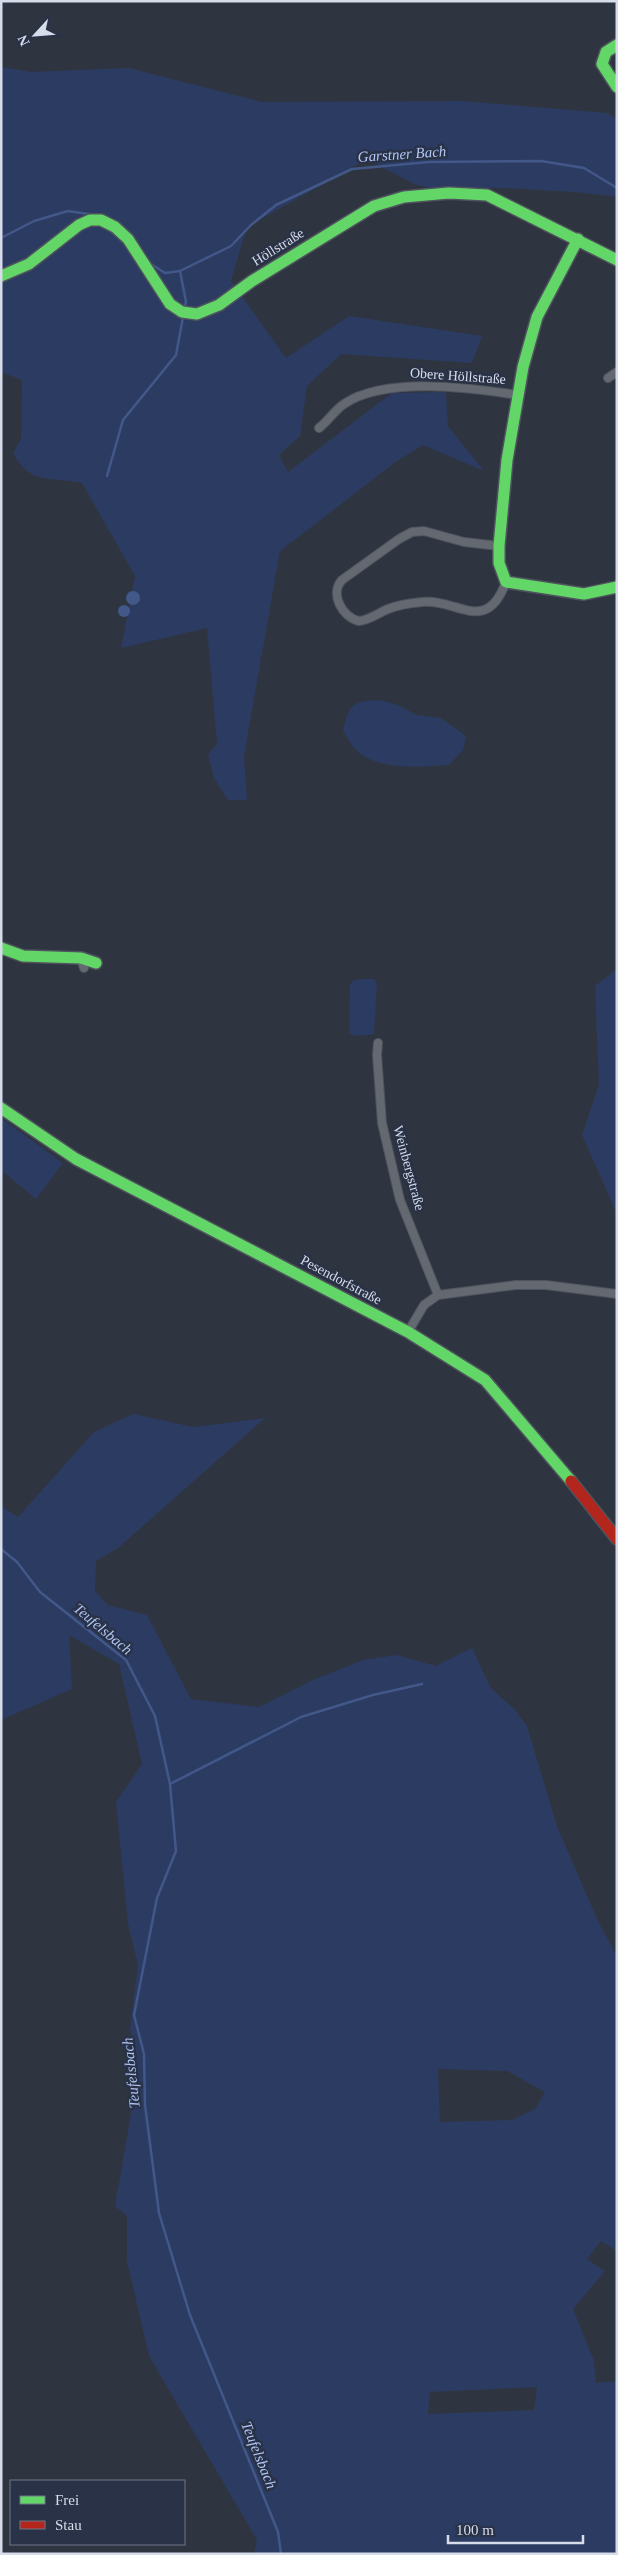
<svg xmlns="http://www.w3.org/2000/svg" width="618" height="2555" font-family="'Times New Roman',serif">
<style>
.green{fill:#2c3b61;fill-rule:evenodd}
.water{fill:#425889}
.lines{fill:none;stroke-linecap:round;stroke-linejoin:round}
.stream{stroke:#425889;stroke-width:2.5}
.street-casing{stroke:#4e535d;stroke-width:10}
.fast-casing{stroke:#4e535d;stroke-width:14}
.jam-casing{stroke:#4e535d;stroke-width:14}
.street{stroke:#646870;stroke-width:8}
.fast{stroke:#63d668;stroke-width:11}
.jam{stroke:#b3261e;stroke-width:11}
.labels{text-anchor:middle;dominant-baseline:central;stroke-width:5;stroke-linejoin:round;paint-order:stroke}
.street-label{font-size:14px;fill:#d6dce9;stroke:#293246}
.water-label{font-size:15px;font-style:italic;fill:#b0c6f6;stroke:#293246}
</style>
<rect width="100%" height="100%" fill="#2f3540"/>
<g class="green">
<path d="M 1,67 L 31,72 L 129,68 L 262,102 L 462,101 L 607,113 L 617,119 L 617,197 L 575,192 L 502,188 L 430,188 L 414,184 L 367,159 L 247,227 L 231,281 L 286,358 L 349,316 L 482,336 L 472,363 L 341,354 L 307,386 L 300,436 L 279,455 L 288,472 L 392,393 L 446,392 L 448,426 L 484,471 L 423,445 L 397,461 L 280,551 L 244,756 L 247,800 L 228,800 L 214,778 L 208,754 L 217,744 L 207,628 L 121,648 L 135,576 L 82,483 C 50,476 31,486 13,453 L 21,439 L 22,380 L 1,372 Z"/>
<path d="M 380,700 L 398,705 L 417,715 L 441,718 L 466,736 L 463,750 L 449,765 C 422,767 377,771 356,750 C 351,745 347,737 343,731 C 349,704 352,701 380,700 Z"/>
<polygon points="617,969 617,1214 582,1135 599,1084 595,986"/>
<polygon points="362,979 374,979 377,983 374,1034 355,1036 349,1033 350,984 354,980"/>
<polygon points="1,1118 63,1163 36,1199 1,1170"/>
<path d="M 133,1414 L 193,1427 L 265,1418 L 118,1548 L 96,1561 L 95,1591 L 108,1605 L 147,1615 L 191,1699 L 259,1707 L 315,1679 L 363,1660 L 397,1655 L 436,1666 L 472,1648 L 491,1688 L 515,1710 L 527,1726 L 557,1826 L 598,1921 L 617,1956 L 617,2251 L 601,2241 L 587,2259 L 605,2271 L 573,2309 L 594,2361 L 596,2383 L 617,2381 L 617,2554 L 254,2554 L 257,2540 L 149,2356 L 127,2261 L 127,2216 L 115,2206 L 138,2073 L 130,2028 L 138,1965 L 128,1924 L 116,1802 L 142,1764 L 119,1664 L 69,1635 L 72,1689 L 1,1720 L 1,1506 L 18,1517 L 94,1432 ZM 438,2069 L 507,2071 L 545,2092 L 535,2109 L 512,2120 L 440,2122 ZM 537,2387 L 534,2410 L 428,2414 L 430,2392 Z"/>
</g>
<g class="water">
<circle cx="133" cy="598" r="7"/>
<circle cx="124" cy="611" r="6"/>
</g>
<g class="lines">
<g class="stream">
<polyline points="1,238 34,221 68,211 95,215"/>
<polyline points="148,262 165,273 180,271 231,246 251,225 276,205 352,169 429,162 541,161 584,168 617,188"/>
<polyline points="180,271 186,302 184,309"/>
<polyline points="107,476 123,420 176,355 183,317"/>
<polyline points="1,1549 17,1562 40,1592 126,1660 155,1716 170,1784 176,1851 157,1898 134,2015 144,2054 145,2105 159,2213 190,2315 278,2532 281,2554"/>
<polyline points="170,1784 301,1717 373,1695 422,1684"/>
</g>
<g class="street-casing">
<g id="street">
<polyline points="608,378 617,372"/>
<path d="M 319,428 C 328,421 335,410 344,404 C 386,376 471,388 518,395"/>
<path d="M 499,546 L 464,542 L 424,531 L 412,532 L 399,539 L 342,580 C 329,594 343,618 359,621 C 370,620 378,613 388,609 C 398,605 411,603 422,602 C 457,598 486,636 506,582"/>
<polyline points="81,958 84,968"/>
<polyline points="378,1043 377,1055 382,1123 400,1200 438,1295"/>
<polyline points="408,1332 424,1305 438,1295 516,1285 546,1285 617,1294"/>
</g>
</g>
<g class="fast-casing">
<g id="fast">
<polyline points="617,45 606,52 602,64 617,87"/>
<polyline points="578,239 537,317 523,367 507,460 499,546 499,563 506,582 584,594 617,587"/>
<polyline points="1,276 29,264 79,225 90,220 101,220 115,227 128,239 170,304 182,312 197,314 219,305 252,281 374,206 404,197 449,193 487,195 617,260"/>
<polyline points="1,948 23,956 81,958 96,963"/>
<polyline points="1,1108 76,1159 408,1332 485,1380 571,1481"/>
</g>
</g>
<g class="jam-casing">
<polyline id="jam" points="571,1481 617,1539"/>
</g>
<use href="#street" class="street"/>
<use href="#fast" class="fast"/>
<use href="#jam" class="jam"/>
</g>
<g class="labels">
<g class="street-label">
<text transform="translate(278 247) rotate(-32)">Höllstraße</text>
<text transform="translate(458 376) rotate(4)">Obere Höllstraße</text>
<text transform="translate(409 1168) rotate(75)">Weinbergstraße</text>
<text transform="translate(341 1280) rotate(28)">Pesendorfstraße</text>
</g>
<g class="water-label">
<text transform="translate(402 154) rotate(-4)">Garstner Bach</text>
<text transform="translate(103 1629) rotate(40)">Teufelsbach</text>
<text transform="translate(131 2073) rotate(-96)">Teufelsbach</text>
<text transform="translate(259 2455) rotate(68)">Teufelsbach</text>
</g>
</g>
<rect width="618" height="2555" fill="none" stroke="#d6dce9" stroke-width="5"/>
<rect x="10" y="2480" width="175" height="65" fill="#293246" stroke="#6e7687"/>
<rect x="20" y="2496" width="25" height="8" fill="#63d668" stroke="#6e7687"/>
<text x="55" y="2505" font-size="15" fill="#d6dce9">Frei</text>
<rect x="20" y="2521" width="25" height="8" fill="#b3261e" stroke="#6e7687"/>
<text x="55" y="2530" font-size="15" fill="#d6dce9">Stau</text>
<g transform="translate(35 35) rotate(244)" stroke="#293246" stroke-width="4" paint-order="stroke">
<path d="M0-4L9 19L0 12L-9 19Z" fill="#d6dce9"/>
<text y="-8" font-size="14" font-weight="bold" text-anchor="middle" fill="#d6dce9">N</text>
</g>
<path d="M448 2535v8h135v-8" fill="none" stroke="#d6dce9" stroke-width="2.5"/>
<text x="456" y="2535" font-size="15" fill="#d6dce9" stroke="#293246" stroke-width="4" paint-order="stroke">100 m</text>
</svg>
